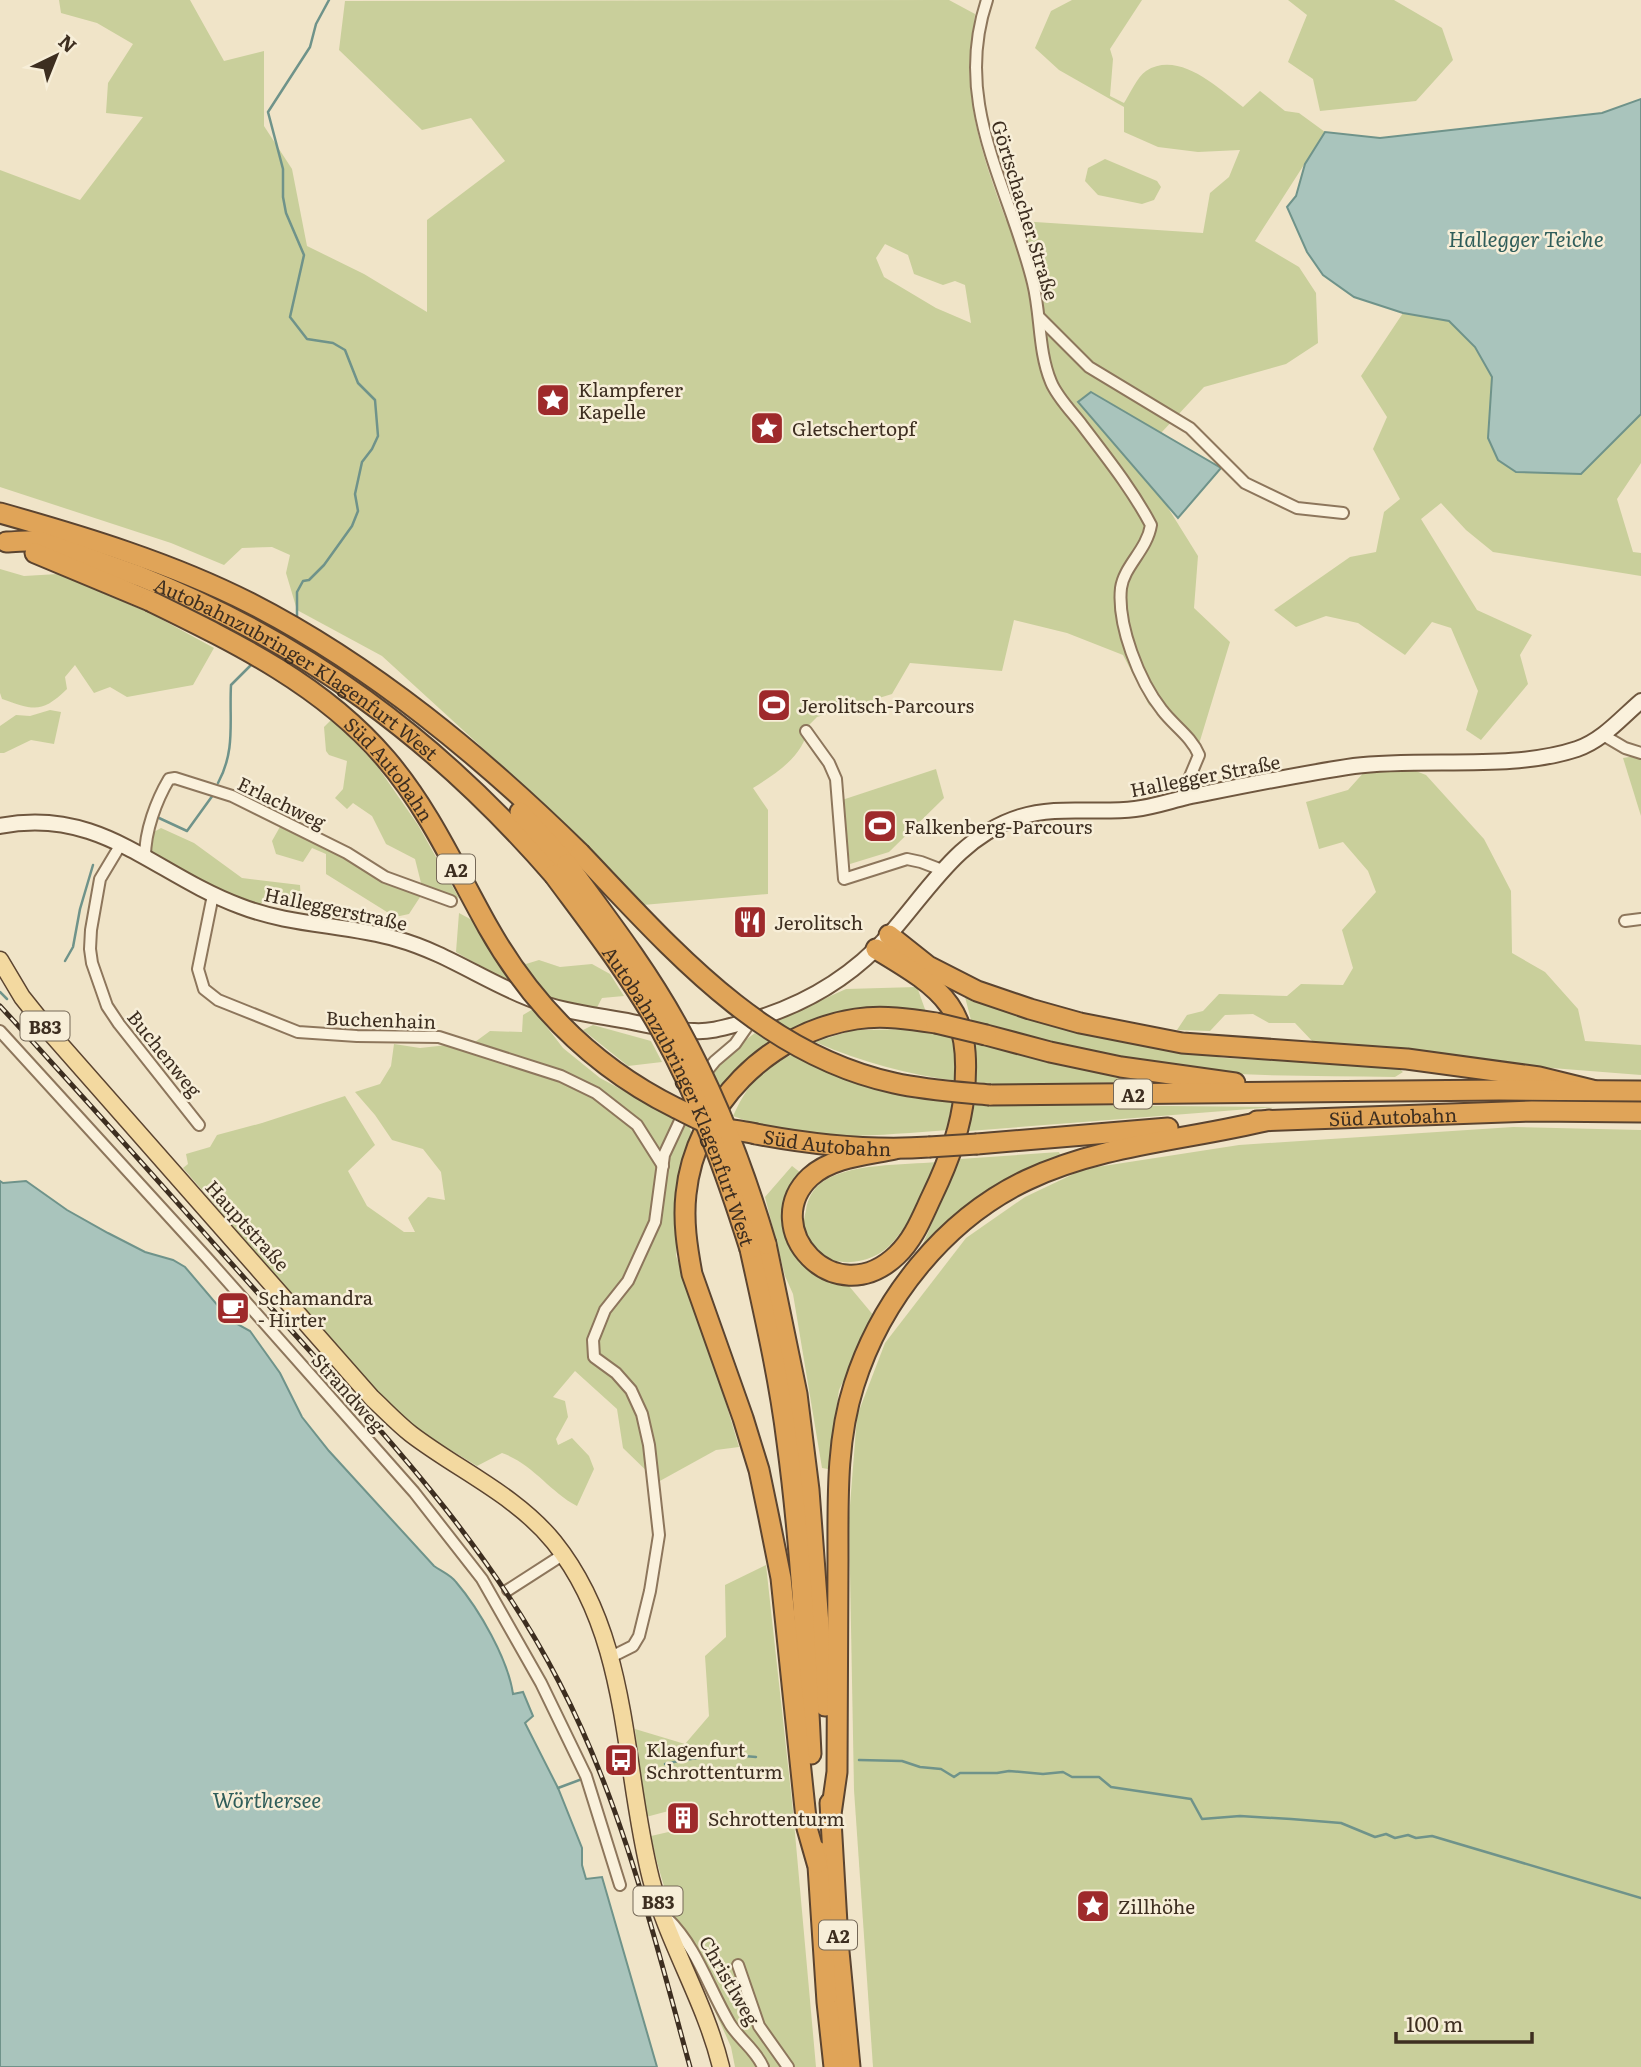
<svg xmlns="http://www.w3.org/2000/svg" width="1641" height="2067" font-family="Literata,serif">
<style>
.green{fill:#c9cf9b;fill-rule:evenodd}
.water{fill:#a9c4bc;stroke:#6f938a;stroke-width:2}
.lines{fill:none;stroke-linecap:round;stroke-linejoin:round}
.stream{stroke:#6f938a;stroke-width:2.5}
.street-casing{stroke:#8d765c;stroke-width:14}
.secondary-casing{stroke:#6f573f;stroke-width:18}
.primary-casing{stroke:#5b4430;stroke-width:19}
.highway-casing{stroke:#5b4430;stroke-width:23}
.street{stroke:#faf1dc;stroke-width:10}
.secondary{stroke:#faf1dc;stroke-width:14}
.primary{stroke:#f3d9a0;stroke-width:16}
.highway{stroke:#e0a458;stroke-width:19}
.rail-casing{stroke:#3d2e20;stroke-width:5}
.rail{stroke:#f7eed8;stroke-width:2.5;stroke-dasharray:8;stroke-linecap:butt}
.highway-bridge-casing{stroke:#5b4430;stroke-width:23;stroke-linecap:butt}
.highway-bridge{stroke:#e0a458;stroke-width:19}
.labels{text-anchor:middle;dominant-baseline:central;stroke-width:5;stroke-linejoin:round;paint-order:stroke}
.shield{fill:#f7eed8;stroke:#756857;stroke-width:2}
.shield-label{font-size:18px;font-weight:bold;fill:#3d2e20}
.street-label{font-size:19px;fill:#3d2e20;stroke:#f7eed8}
.poi-label{font-size:19px;fill:#3d2e20;stroke:#f7eed8;text-anchor:start}
.water-label{font-size:21px;font-style:italic;fill:#2f5d5a;stroke:#f7eed8}
</style>
<rect width="100%" height="100%" fill="#f0e4c8"/>
<g class="green">
<path d="M 59,0 L 190,0 L 224,61 L 264,51 L 264,126 L 292,169 L 307,246 L 364,274 L 427,312 L 427,220 L 505,161 L 471,118 L 422,130 L 339,50 L 345,1 L 949,0 L 975,14 C 974,29 971,43 970,57 C 967,114 987,168 1006,220 L 1203,233 L 1210,193 L 1229,177 L 1240,150 L 1198,152 L 1158,147 L 1124,132 L 1124,107 L 1059,70 L 1035,48 L 1051,11 L 1072,0 L 1142,0 L 1110,49 L 1113,59 L 1110,96 L 1124,103 C 1130,94 1137,77 1146,71 C 1179,50 1218,88 1243,107 L 1260,91 L 1285,111 L 1299,113 L 1325,132 L 1255,241 L 1299,267 L 1316,293 L 1318,343 L 1286,364 L 1204,387 L 1161,433 L 1092,392 L 1078,402 L 1165,503 L 1198,556 L 1194,608 L 1230,642 L 1199,744 L 1149,705 L 1123,655 L 1067,633 L 1014,620 L 1002,671 L 910,663 L 892,694 L 817,717 L 807,727 C 807,754 774,775 753,788 L 768,810 L 768,894 L 643,905 L 568,826 L 382,656 L 297,610 L 286,573 L 290,555 L 272,547 L 242,548 L 224,565 L 171,543 L 0,487 L 0,170 L 80,200 L 143,117 L 106,113 L 108,83 L 133,44 L 97,23 L 61,13 ZM 885,244 L 908,255 L 914,274 L 943,285 L 955,281 L 965,285 L 971,323 L 936,308 L 884,277 L 876,258 Z"/>
<polygon points="1288,0 1394,0 1442,28 1453,60 1416,101 1320,111 1313,79 1288,62 1307,15"/>
<polygon points="1105,159 1157,181 1161,187 1154,200 1142,204 1098,195 1085,181 1088,168"/>
<polygon points="1403,313 1449,321 1475,347 1492,377 1488,438 1581,474 1641,414 1641,463 1617,499 1633,552 1641,553 1641,576 1493,552 1466,530 1441,503 1421,519 1477,610 1532,635 1520,655 1528,684 1481,740 1466,730 1478,691 1451,628 1432,622 1405,655 1358,623 1326,616 1296,627 1274,610 1350,557 1376,552 1384,512 1400,499 1373,449 1387,417 1361,376"/>
<path d="M 0,569 L 24,576 L 58,574 L 150,613 L 214,648 L 193,685 L 127,697 L 110,687 L 94,693 L 75,665 L 65,677 L 67,689 C 41,714 34,710 2,699 L 0,693 Z"/>
<polygon points="50,710 61,712 54,744 31,740 4,753 0,753 0,726 16,715 30,716"/>
<polygon points="332,719 375,763 418,825 459,898 422,887 415,859 386,844 372,816 353,803 347,809 335,798 343,789 347,761 329,755 326,751 324,727"/>
<polygon points="1641,755 1641,816 1623,758"/>
<polygon points="1408,768 1426,775 1484,839 1511,891 1512,953 1545,972 1578,1009 1585,1041 1641,1045 1641,1075 1526,1066 1314,1043 1295,1023 1269,1023 1253,1014 1225,1015 1210,1031 1177,1030 1187,1015 1203,1011 1219,994 1287,996 1301,984 1343,985 1353,968 1342,930 1376,892 1368,871 1343,842 1319,849 1306,802 1348,790 1366,770"/>
<polygon points="936,769 944,798 889,852 850,864 842,800"/>
<polygon points="281,825 422,894 409,914 395,917 326,874 326,854 312,848 303,862 276,854 272,841"/>
<path d="M 161,828 L 194,843 L 242,878 L 300,885 L 301,900 L 267,899 L 258,906 C 238,899 159,868 152,850 C 151,845 152,838 152,833 Z"/>
<polygon points="459,913 472,920 526,964 539,960 560,967 592,964 610,974 624,996 602,998 594,1013 515,987 456,952"/>
<polygon points="917,987 926,1012 865,1010 793,1032 775,1021 846,989"/>
<path d="M 965,997 L 1074,1030 L 1224,1058 L 1397,1067 L 1403,1072 L 1395,1077 C 1318,1075 1240,1078 1164,1067 C 1098,1057 1035,1039 971,1020 Z"/>
<path d="M 533,1009 L 563,1048 L 600,1078 L 689,1126 L 694,1140 L 683,1166 L 676,1256 L 702,1323 L 739,1447 L 716,1450 L 658,1482 L 623,1448 L 617,1409 L 575,1371 L 553,1397 L 565,1401 L 568,1417 L 556,1439 L 558,1445 L 572,1438 L 589,1456 L 594,1469 L 577,1506 C 549,1491 533,1464 502,1453 L 477,1466 L 421,1432 L 374,1390 L 183,1168 L 188,1164 L 186,1154 L 210,1147 L 217,1135 L 262,1123 L 345,1096 L 375,1145 L 348,1171 L 367,1206 L 404,1232 L 415,1232 L 408,1218 L 428,1197 L 445,1200 L 441,1172 L 423,1149 L 392,1140 L 375,1115 L 355,1092 L 380,1084 L 391,1066 L 394,1044 L 420,1048 L 475,1042 L 490,1031 L 522,1032 L 523,1015 Z"/>
<polygon points="593,1025 651,1041 662,1062 628,1066 583,1030"/>
<path d="M 932,1029 L 953,1037 L 961,1056 L 959,1081 C 908,1075 862,1062 815,1042 L 853,1030 Z"/>
<polygon points="755,1033 774,1045 722,1091 711,1070 733,1049"/>
<polygon points="973,1042 1139,1082 1030,1084 1014,1086 974,1082"/>
<path d="M 791,1055 L 839,1077 L 890,1093 L 954,1103 L 948,1130 C 889,1134 827,1142 769,1128 C 757,1125 745,1120 733,1116 C 747,1085 760,1070 791,1055 Z"/>
<polygon points="972,1104 1275,1107 969,1131"/>
<polygon points="1513,1127 1641,1130 1641,2067 873,2067 854,1790 849,1518 857,1416 885,1343 966,1238 1025,1197 1084,1169 1239,1145"/>
<polygon points="1059,1152 1061,1157 958,1214 922,1246 960,1159"/>
<path d="M 937,1162 C 924,1189 913,1220 893,1242 C 867,1272 810,1270 804,1226 C 803,1222 805,1215 806,1210 C 807,1200 813,1189 821,1183 C 847,1163 905,1165 937,1162 Z"/>
<polygon points="792,1166 801,1173 783,1206 795,1253 818,1276 849,1286 874,1316 839,1390 828,1469 822,1468 793,1294 785,1276 765,1197"/>
<path d="M 766,1565 L 793,1811 L 816,2067 L 735,2067 L 731,2047 C 701,1978 666,1911 651,1836 L 699,1825 L 691,1805 L 646,1817 L 635,1729 L 685,1744 L 709,1716 L 705,1656 L 726,1637 L 725,1585 Z"/>
</g>
<g class="water">
<polygon points="1641,99 1641,414 1581,474 1516,472 1498,460 1488,438 1492,377 1475,347 1449,321 1403,313 1354,297 1323,275 1307,252 1287,207 1296,196 1305,164 1325,132 1380,138 1602,113"/>
<polygon points="1091,392 1221,468 1178,518 1078,402"/>
<path d="M 0,1181 L 3,1183 L 26,1181 L 67,1210 L 108,1233 L 145,1252 L 173,1260 L 185,1267 L 230,1320 L 250,1331 L 280,1373 L 302,1417 L 329,1451 L 434,1566 C 441,1571 451,1575 456,1582 C 479,1609 508,1659 513,1694 L 523,1692 L 533,1716 L 525,1723 L 558,1788 L 582,1848 L 582,1865 L 586,1879 L 602,1877 L 657,2067 L 0,2067 Z"/>
</g>
<g class="lines">
<g class="stream">
<polyline points="297,619 297,592 303,581 309,580 324,565 352,526 358,511 355,494 362,462 372,449 378,436 375,400 358,383 345,350 333,343 307,339 290,317 304,255 286,213 283,197 283,169 268,112 310,47 316,24 329,0"/>
<path d="M 218,783 C 236,750 229,721 231,685 L 253,663"/>
<polyline points="159,818 187,831 213,795"/>
<polyline points="65,961 73,947 80,909 93,865"/>
<polyline points="0,992 7,999"/>
<polyline points="859,1760 902,1761 920,1767 941,1769 954,1777 960,1773 997,1773 1009,1771 1043,1774 1063,1772 1072,1777 1099,1777 1111,1787 1191,1799 1202,1819 1240,1816 1291,1819 1341,1823 1375,1837 1386,1834 1395,1838 1408,1835 1416,1838 1432,1836 1641,1898"/>
<path d="M 665,1764 C 695,1757 725,1754 756,1757"/>
<polyline points="558,1788 582,1779"/>
</g>
<g class="street-casing">
<g id="street">
<path d="M 987,0 C 952,104 1009,185 1033,283 C 1041,315 1038,351 1051,382 C 1057,397 1072,412 1082,425 C 1107,458 1132,489 1151,525 C 1147,550 1124,566 1121,588 C 1117,625 1139,681 1162,710 C 1174,726 1191,736 1199,755 L 1181,798"/>
<polyline points="1040,318 1089,367 1190,428 1245,483 1297,508 1343,513"/>
<polyline points="806,731 829,763 836,779 844,879 907,859 921,862 942,870"/>
<polyline points="1603,735 1625,748 1641,753"/>
<polyline points="121,844 100,879 91,930 90,949 92,963 107,1006 119,1024 199,1125"/>
<path d="M 145,857 C 145,831 156,801 169,779 L 175,778 L 232,796 L 347,853 L 385,877 L 451,901"/>
<polyline points="213,895 198,969 204,989 218,1000 298,1032 357,1036 439,1037 561,1076 596,1093 637,1125 663,1166"/>
<polyline points="1625,921 1641,919"/>
<polyline points="0,1031 207,1258 414,1492 482,1579 541,1683 586,1776 620,1885"/>
<polyline points="701,1078 715,1061 735,1044 751,1021"/>
<polyline points="508,1590 564,1554"/>
<polyline points="611,1657 633,1646 639,1636 650,1591 659,1535 649,1445 642,1414 631,1390 616,1373 594,1357 593,1340 605,1310 628,1281 655,1222 664,1155 686,1108"/>
<path d="M 667,1918 C 698,1949 708,1987 730,2024 C 740,2040 756,2050 763,2067"/>
<polyline points="738,1965 759,2026 788,2067"/>
</g>
</g>
<g class="secondary-casing">
<path id="secondary" d="M 0,826 C 100,806 154,874 240,906 C 291,926 345,924 397,939 C 444,952 483,980 528,998 C 561,1012 596,1015 632,1022 C 652,1026 673,1031 694,1031 C 709,1032 723,1028 738,1024 C 797,1009 848,981 889,935 C 929,890 959,836 1020,817 C 1058,805 1096,814 1135,809 C 1153,807 1170,801 1187,797 C 1242,786 1299,774 1354,766 C 1425,757 1511,771 1577,749 C 1603,740 1621,718 1641,701"/>
</g>
<g class="primary-casing">
<path id="primary" d="M 0,960 L 22,997 L 54,1037 L 372,1398 C 385,1410 397,1423 411,1434 C 458,1470 516,1495 554,1542 C 631,1638 622,1765 651,1879 C 668,1944 705,2001 721,2067"/>
</g>
<g class="highway-casing">
<g id="highway">
<path d="M 0,513 C 85,537 171,563 250,603 C 373,666 482,757 580,853"/>
<path id="s1" d="M 6,542 C 17,542 28,540 38,541 C 47,543 56,547 64,550 C 89,558 114,567 139,576 C 305,642 437,740 554,875"/>
<polyline points="35,553 150,601"/>
<polyline points="520,812 567,864"/>
<polyline points="889,935 928,966 977,991 1030,1009 1080,1023 1182,1043 1407,1059 1539,1077 1592,1090"/>
<path d="M 876,949 C 945,990 973,1009 964,1095 C 961,1129 947,1165 932,1196 C 922,1217 914,1239 897,1255 C 834,1315 757,1227 810,1177 C 832,1157 867,1155 895,1149"/>
<polyline points="986,1035 1050,1052 1121,1067 1235,1083"/>
<polyline points="990,1095 1499,1090 1641,1091"/>
<path id="s2" d="M 1257,1121 L 1532,1111 L 1641,1112"/>
<path id="s3" d="M 756,1134 C 814,1145 871,1151 929,1147"/>
<polyline points="977,1144 1168,1128"/>
<polyline points="766,1244 797,1394 809,1490 825,1706"/>
<path d="M 750,1249 C 764,1313 779,1377 787,1442 C 801,1545 806,1650 811,1754"/>
<polyline points="830,1803 838,1941 850,2067"/>
<path d="M 831,1814 L 837,1772 C 837,1701 837,1630 838,1559 C 838,1501 836,1441 854,1385 C 881,1299 945,1219 1027,1180 C 1103,1144 1188,1140 1269,1120"/>
<polyline points="817,1851 827,2002 834,2067"/>
<path d="M 817,1863 L 807,1828 L 781,1578 L 769,1518 L 759,1470 L 743,1418 L 692,1274 C 687,1247 683,1221 686,1194 C 695,1106 769,1032 856,1019 C 883,1015 910,1019 936,1023"/>
</g>
</g>
<use href="#street" class="street"/>
<use href="#secondary" class="secondary"/>
<use href="#primary" class="primary"/>
<use href="#highway" class="highway"/>
<g class="rail-casing">
<path id="rail" d="M 0,1006 C 95,1109 187,1214 281,1319 C 383,1433 488,1544 559,1682 C 622,1803 654,1936 690,2067"/>
</g>
<use href="#rail" class="rail"/>
<g class="highway-bridge-casing">
<g id="highway-bridge">
<path id="s4" d="M 150,601 C 236,643 323,685 386,759 C 429,809 456,870 488,927 C 532,1005 595,1068 676,1108 C 689,1114 702,1122 715,1126 C 728,1130 743,1131 756,1134"/>
<path d="M 580,853 C 670,947 760,1054 894,1083 C 925,1090 958,1092 990,1095"/>
<path d="M 567,864 C 606,917 647,970 678,1027 C 716,1096 744,1169 766,1244"/>
<path id="s5" d="M 554,875 C 591,925 630,975 661,1030 C 700,1100 726,1173 750,1249"/>
<polyline points="936,1023 986,1035"/>
<polyline points="929,1147 977,1144"/>
</g>
</g>
<use href="#highway-bridge" class="highway-bridge"/>
</g>
<defs>
<g id="sight-square" transform="scale(1.75)"><rect x="-9" y="-9" width="18" height="18" rx="4" fill="#9e2a2b" stroke="#f7eed8"/><path d="M0-6L1.8-2.2L6-1.7L2.9 1.2L3.7 5.4L0 3.3L-3.7 5.4L-2.9 1.2L-6-1.7L-1.8-2.2Z" fill="#fff"/></g>
<g id="stadium-square" transform="scale(1.75)"><rect x="-9" y="-9" width="18" height="18" rx="4" fill="#9e2a2b" stroke="#f7eed8"/><path d="M0-5a6.5 5 0 1 0 0 10a6.5 5 0 1 0 0-10ZM-3.5-1.8h7v3.6h-7Z" fill="#fff"/></g>
<g id="restaurant-square" transform="scale(1.75)"><rect x="-9" y="-9" width="18" height="18" rx="4" fill="#9e2a2b" stroke="#f7eed8"/><path d="M-5-6h1v4h1v-4h1v4h1v-4h1v5L-1.5 .5V6h-2V.5L-5-1ZM5-6V6H3V1.5H1.5Q1.5-4 5-6Z" fill="#fff"/></g>
<g id="cafe-square" transform="scale(1.75)"><rect x="-9" y="-9" width="18" height="18" rx="4" fill="#9e2a2b" stroke="#f7eed8"/><path d="M-5.5-4.5H6V0H3Q3 3.5 0 3.5H-2.5Q-5.5 3.5-5.5 0ZM3-3.2v2h1.7v-2ZM-6 4.5H4V6H-6Z" fill="#fff"/></g>
<g id="bus-square" transform="scale(1.75)"><rect x="-9" y="-9" width="18" height="18" rx="4" fill="#9e2a2b" stroke="#f7eed8"/><path d="M-5-6H5V4H4V6H2V4H-2V6H-4V4H-5ZM-3.5-4V0h7V-4ZM-3.5 1.2v1.5H-2V1.2ZM2 1.2v1.5H3.5V1.2Z" fill="#fff"/></g>
<g id="building-square" transform="scale(1.75)"><rect x="-9" y="-9" width="18" height="18" rx="4" fill="#9e2a2b" stroke="#f7eed8"/><path d="M-4-6H4V6H1V3H-1V6H-4ZM-2.5-4.3h1.7v1.8h-1.7ZM.8-4.3h1.7v1.8H.8ZM-2.5-1h1.7V.8h-1.7ZM.8-1h1.7V.8H.8Z" fill="#fff"/></g>
</defs>
<g fill-rule="evenodd">
<use href="#sight-square" x="553" y="400"/>
<use href="#sight-square" x="767" y="428"/>
<use href="#stadium-square" x="774" y="705"/>
<use href="#stadium-square" x="880" y="826"/>
<use href="#restaurant-square" x="750" y="922"/>
<use href="#cafe-square" x="233" y="1308"/>
<use href="#bus-square" x="621" y="1760"/>
<use href="#building-square" x="683" y="1818"/>
<use href="#sight-square" x="1093" y="1906"/>
</g>
<g class="labels">
<g class="shield">
<rect x="437" y="854.5" width="38" height="29" rx="5"/>
<rect x="20.5" y="1011.5" width="49" height="29" rx="5"/>
<rect x="1114" y="1079.5" width="38" height="29" rx="5"/>
<rect x="633.5" y="1886.5" width="49" height="29" rx="5"/>
<rect x="819" y="1920.5" width="38" height="29" rx="5"/>
</g>
<g class="shield-label">
<text x="456" y="869">A2</text>
<text x="45" y="1026">B83</text>
<text x="1133" y="1094">A2</text>
<text x="658" y="1901">B83</text>
<text x="838" y="1935">A2</text>
</g>
<g class="street-label">
<text transform="translate(1026 210) rotate(73)">Görtschacher Straße</text>
<text stroke="none"><textPath href="#s1" startOffset="322">Autobahnzubringer Klagenfurt West</textPath></text>
<text stroke="none"><textPath href="#s4" startOffset="296">Süd Autobahn</textPath></text>
<text transform="translate(1205 775) rotate(-11)">Hallegger Straße</text>
<text transform="translate(282 802) rotate(26)">Erlachweg</text>
<text transform="translate(336 908) rotate(12)">Halleggerstraße</text>
<text transform="translate(381 1019) rotate(2)">Buchenhain</text>
<text transform="translate(165 1053) rotate(51)">Buchenweg</text>
<text stroke="none"><textPath href="#s5" startOffset="256">Autobahnzubringer Klagenfurt West</textPath></text>
<text stroke="none"><textPath href="#s2" startOffset="136">Süd Autobahn</textPath></text>
<text stroke="none"><textPath href="#s3" startOffset="72">Süd Autobahn</textPath></text>
<text transform="translate(248 1225) rotate(48)">Hauptstraße</text>
<text transform="translate(349 1392) rotate(48)">Strandweg</text>
<text transform="translate(730 1980) rotate(60)">Christlweg</text>
</g>
<g class="poi-label">
<text x="578" y="389">Klampferer<tspan x="578" dy="22">Kapelle</tspan></text>
<text x="792" y="428">Gletschertopf</text>
<text x="798" y="705">Jerolitsch-Parcours</text>
<text x="904" y="826">Falkenberg-Parcours</text>
<text x="774" y="922">Jerolitsch</text>
<text x="258" y="1297">Schamandra<tspan x="258" dy="22">- Hirter</tspan></text>
<text x="646" y="1749">Klagenfurt<tspan x="646" dy="22">Schrottenturm</tspan></text>
<text x="708" y="1818">Schrottenturm</text>
<text x="1118" y="1906">Zillhöhe</text>
</g>
<g class="water-label">
<text x="1526" y="237">Hallegger Teiche</text>
<text x="267" y="1798">Wörthersee</text>
</g>
</g>
<g transform="translate(56 56) rotate(43)" stroke="#f7eed8" stroke-width="5" paint-order="stroke">
<path d="M0-5L12 26L0 18L-12 26Z" fill="#3d2e20"/>
<text y="-10" font-size="19" font-weight="bold" text-anchor="middle" fill="#3d2e20">N</text>
</g>
<path d="M1396 2032v10h136v-10" fill="none" stroke="#3d2e20" stroke-width="3.5"/>
<text x="1406" y="2032" font-size="21" fill="#3d2e20" stroke="#f7eed8" stroke-width="5" paint-order="stroke">100 m</text>
</svg>
